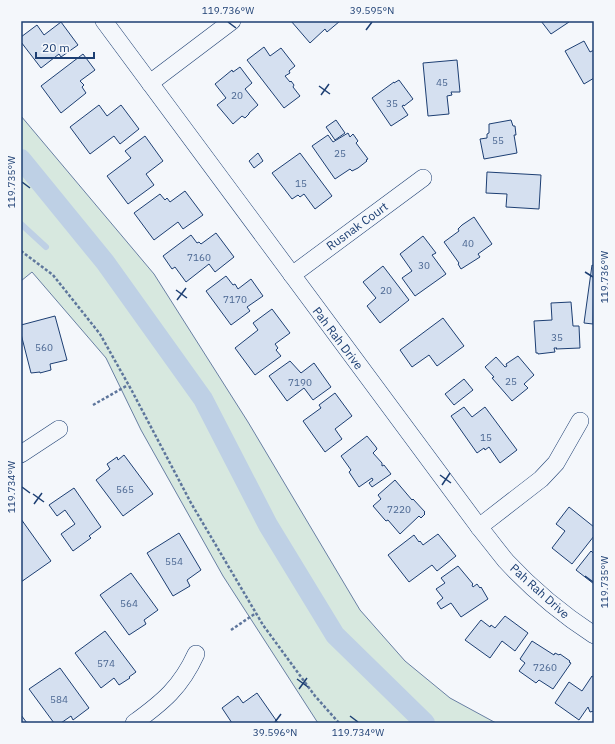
<svg xmlns="http://www.w3.org/2000/svg" width="615" height="744" font-family="'IBM Plex Sans',sans-serif">
<style>
.green{fill:#d7e8df;stroke:#687fa3}
.lines{fill:none;stroke-linecap:round;stroke-linejoin:round}
.stream{stroke:#bed0e5;stroke-width:6}
.canal{stroke:#bed0e5;stroke-width:20}
.building{fill:#d5e0f0;stroke:#1d3f73}
.street-casing{stroke:#1d3f73;stroke-width:18}
.path{stroke:#5e769c;stroke-width:2.5;stroke-dasharray:3 2;stroke-linecap:butt}
.street{stroke:#f4f7fb;stroke-width:17}
.ticks{fill:none;stroke:#1d3f73;stroke-width:1.5}
.labels{text-anchor:middle;dominant-baseline:central;stroke-width:3;stroke-linejoin:round;paint-order:stroke}
.number-label{font-size:10px;fill:#4b6792}
.street-label{font-size:12px;fill:#1d3f73;stroke:#f4f7fb}
.neatline{fill:none;stroke:#1d3f73;stroke-width:1.5}
.ticks-label{font-size:10px;text-anchor:middle;fill:#1d3f73}
</style>
<rect width="100%" height="100%" fill="#f4f7fb"/>
<polygon class="green" points="21,116 154,274 248,422 360,610 405,661 450,698 496,723 318,723 316,720 223,576 141,430 106,358 32,272 21,281"/>
<g class="lines">
<polyline class="stream" points="21,224 46,247"/>
<polyline class="canal" points="21,159 105,262 203,399 268,525 335,635 425,723"/>
</g>
<g class="building">
<polygon points="291,21 340,21 327,32 325,29 310,43"/>
<polygon points="541,21 569,21 569,22 551,34"/>
<polygon points="61,22 78,45 61,57 59,54 41,68 21,42 21,37 37,25 44,35"/>
<polygon points="584,41 590,52 594,50 594,78 584,84 565,51"/>
<polygon points="264,47 270,56 281,48 295,66 289,71 290,73 285,76 290,82 291,81 294,85 293,87 300,96 284,108 247,60"/>
<polygon points="83,54 95,70 80,81 84,85 82,87 86,93 61,113 41,86"/>
<polygon points="457,60 460,92 451,92 452,95 447,96 449,114 428,116 423,63"/>
<polygon points="240,67 252,83 245,89 258,105 249,113 249,114 245,118 242,116 233,124 217,105 226,98 215,84 232,70 233,72"/>
<polygon points="399,80 413,99 404,106 404,105 402,106 408,115 391,126 372,98 394,82 394,83"/>
<polygon points="99,105 107,116 121,105 139,129 120,144 114,136 90,154 70,127"/>
<polygon points="336,120 345,133 335,140 326,127"/>
<polygon points="511,120 513,126 515,126 516,135 514,135 517,153 484,159 480,139 487,138 487,134 489,133 489,124"/>
<polygon points="348,133 350,137 353,134 358,141 356,143 368,159 366,160 367,161 358,168 352,171 350,169 335,179 312,146 328,135 333,142"/>
<polygon points="145,136 163,161 146,174 154,185 128,204 107,176 131,158 125,151"/>
<polygon points="258,153 263,161 254,168 249,161"/>
<polygon points="300,153 332,196 315,209 304,194 300,197 298,195 292,199 272,173"/>
<polygon points="487,172 541,175 539,209 506,207 507,194 486,193"/>
<polygon points="185,191 203,215 183,229 178,222 154,240 134,213 160,194 165,200 167,198 170,202"/>
<polygon points="474,217 492,244 478,254 480,257 461,269 458,264 459,263 444,242 459,231 458,229 462,225"/>
<polygon points="216,233 234,257 215,272 209,264 186,282 175,267 172,269 163,256 191,235 197,243 199,242 201,244"/>
<polygon points="423,236 436,253 432,255 446,274 415,296 402,278 412,271 400,254"/>
<polygon points="592,265 594,266 593,324 584,323"/>
<polygon points="383,266 409,300 380,323 367,306 376,298 363,282"/>
<polygon points="226,276 233,285 235,284 238,289 251,279 263,296 247,307 250,311 231,325 206,291"/>
<polygon points="571,302 573,326 579,326 580,348 556,349 557,348 554,348 555,352 538,354 538,353 536,353 534,321 552,320 551,303"/>
<polygon points="272,309 290,333 275,344 278,348 276,350 281,356 255,375 235,348 258,330 253,323"/>
<polygon points="55,316 67,360 50,364 51,370 40,373 40,372 31,373 21,334 21,325"/>
<polygon points="443,318 464,346 437,366 429,355 412,367 400,350"/>
<polygon points="518,356 534,375 524,384 528,388 512,401 492,378 494,377 485,367 496,357 505,367 507,366 506,364"/>
<polygon points="290,361 301,373 314,363 331,387 313,400 304,388 287,401 269,376"/>
<polygon points="464,379 473,390 454,405 445,394"/>
<polygon points="335,393 352,416 335,429 342,439 325,452 303,421 321,408 319,405"/>
<polygon points="464,407 472,417 485,407 517,450 500,463 489,447 485,450 484,448 477,453 451,416"/>
<polygon points="367,436 376,447 377,449 373,453 382,463 382,466 384,465 391,474 372,487 369,483 373,480 372,478 359,487 349,472 351,470 341,456"/>
<polygon points="124,455 153,494 123,516 96,480 110,469 107,464 117,457 118,460"/>
<polygon points="395,480 412,500 413,499 425,512 424,513 425,514 421,518 419,516 400,534 388,520 386,521 385,520 373,506 381,499 378,495"/>
<polygon points="74,488 101,527 89,536 91,538 73,551 61,534 75,524 65,510 57,516 49,505"/>
<polygon points="569,507 594,527 594,536 572,564 552,548 565,531 556,524"/>
<polygon points="21,519 51,561 21,582"/>
<polygon points="179,533 201,570 187,580 190,586 173,596 147,553"/>
<polygon points="438,534 456,556 437,571 432,565 409,582 388,555 414,535 419,542 420,541 423,545"/>
<polygon points="591,551 594,554 594,584 576,570"/>
<polygon points="458,566 473,584 472,585 473,587 477,584 480,588 481,587 488,599 461,617 451,603 441,609 437,603 443,598 436,589 445,583 441,578"/>
<polygon points="131,573 158,610 144,620 146,624 129,635 100,595"/>
<polygon points="505,616 528,633 515,651 502,641 490,658 465,640 481,620 490,627 491,625 495,628"/>
<polygon points="105,631 136,672 129,677 130,678 119,685 114,678 101,688 75,653"/>
<polygon points="532,641 554,655 555,653 559,655 560,654 570,661 569,662 571,663 553,689 539,680 536,683 519,671 525,663 520,659"/>
<polygon points="60,668 89,708 73,720 71,716 61,723 54,723 29,689"/>
<polygon points="592,676 594,677 594,711 590,712 588,707 579,720 555,703 569,682 582,691"/>
<polygon points="257,693 278,723 232,723 222,708 238,696 243,703"/>
<polygon points="21,715 27,723 21,723"/>
</g>
<g class="lines">
<g class="street-casing">
<g id="street">
<path d="M 104,21 L 479,527 C 488,538 497,550 506,561 C 532,589 562,614 594,635"/>
<polyline points="150,83 232,21"/>
<polyline points="292,275 423,178"/>
<polyline points="21,454 59,429"/>
<polyline points="479,527 541,479 556,463 580,421"/>
<path d="M 134,723 C 163,702 181,687 196,654"/>
</g>
</g>
<g class="path">
<polyline points="21,251 53,275 100,334 132,391 191,503 263,625 315,696 339,723"/>
<polyline points="93,405 128,385"/>
<polyline points="231,630 256,613"/>
</g>
<use href="#street" class="street"/>
</g>
<path class="ticks" d="M 228,22 L 236,28M 366,30 L 372,22M 319,86 L 330,94M 321,95 L 329,84M 22,182 L 30,188M 585,272 L 593,277M 176,290 L 187,298M 177,300 L 186,288M 440,475 L 451,483M 442,485 L 450,473M 22,487 L 30,493M 33,494 L 44,502M 34,504 L 42,493M 585,576 L 593,582M 297,679 L 308,687M 299,689 L 307,678M 350,716 L 358,722M 275,722 L 281,714"/>
<g class="labels">
<g class="number-label">
<text x="442" y="82">45</text>
<text x="237" y="95">20</text>
<text x="392" y="103">35</text>
<text x="498" y="140">55</text>
<text x="340" y="153">25</text>
<text x="301" y="183">15</text>
<text x="468" y="243">40</text>
<text x="199" y="257">7160</text>
<text x="424" y="265">30</text>
<text x="386" y="290">20</text>
<text x="235" y="299">7170</text>
<text x="557" y="337">35</text>
<text x="44" y="347">560</text>
<text x="511" y="381">25</text>
<text x="300" y="382">7190</text>
<text x="486" y="437">15</text>
<text x="125" y="489">565</text>
<text x="399" y="509">7220</text>
<text x="174" y="561">554</text>
<text x="129" y="603">564</text>
<text x="106" y="663">574</text>
<text x="545" y="667">7260</text>
<text x="59" y="699">584</text>
</g>
<g class="street-label">
<text transform="translate(357 226) rotate(-36)">Rusnak Court</text>
<text transform="translate(338 338) rotate(53)">Pah Rah Drive</text>
<text transform="translate(540 591) rotate(42)">Pah Rah Drive</text>
</g>
</g>
<rect width="615" height="744" fill="none" stroke="#f4f7fb" stroke-width="44"/>
<path d="M36 52v6h58v-6" fill="none" stroke="#1d3f73" stroke-width="2"/>
<text x="42" y="52" font-size="12" fill="#1d3f73" stroke="#f4f7fb" stroke-width="3" paint-order="stroke">20 m</text>
<rect x="22" y="22" width="571" height="700" class="neatline"/>
<g class="ticks-label">
<text x="228" y="14">119.736°W</text>
<text x="372" y="14">39.595°N</text>
<text transform="translate(11 182) rotate(-90)" y="4">119.735°W</text>
<text transform="translate(604 277) rotate(-90)" y="4">119.736°W</text>
<text transform="translate(11 487) rotate(-90)" y="4">119.734°W</text>
<text transform="translate(604 582) rotate(-90)" y="4">119.735°W</text>
<text x="275" y="736">39.596°N</text>
<text x="358" y="736">119.734°W</text>
</g>
</svg>
